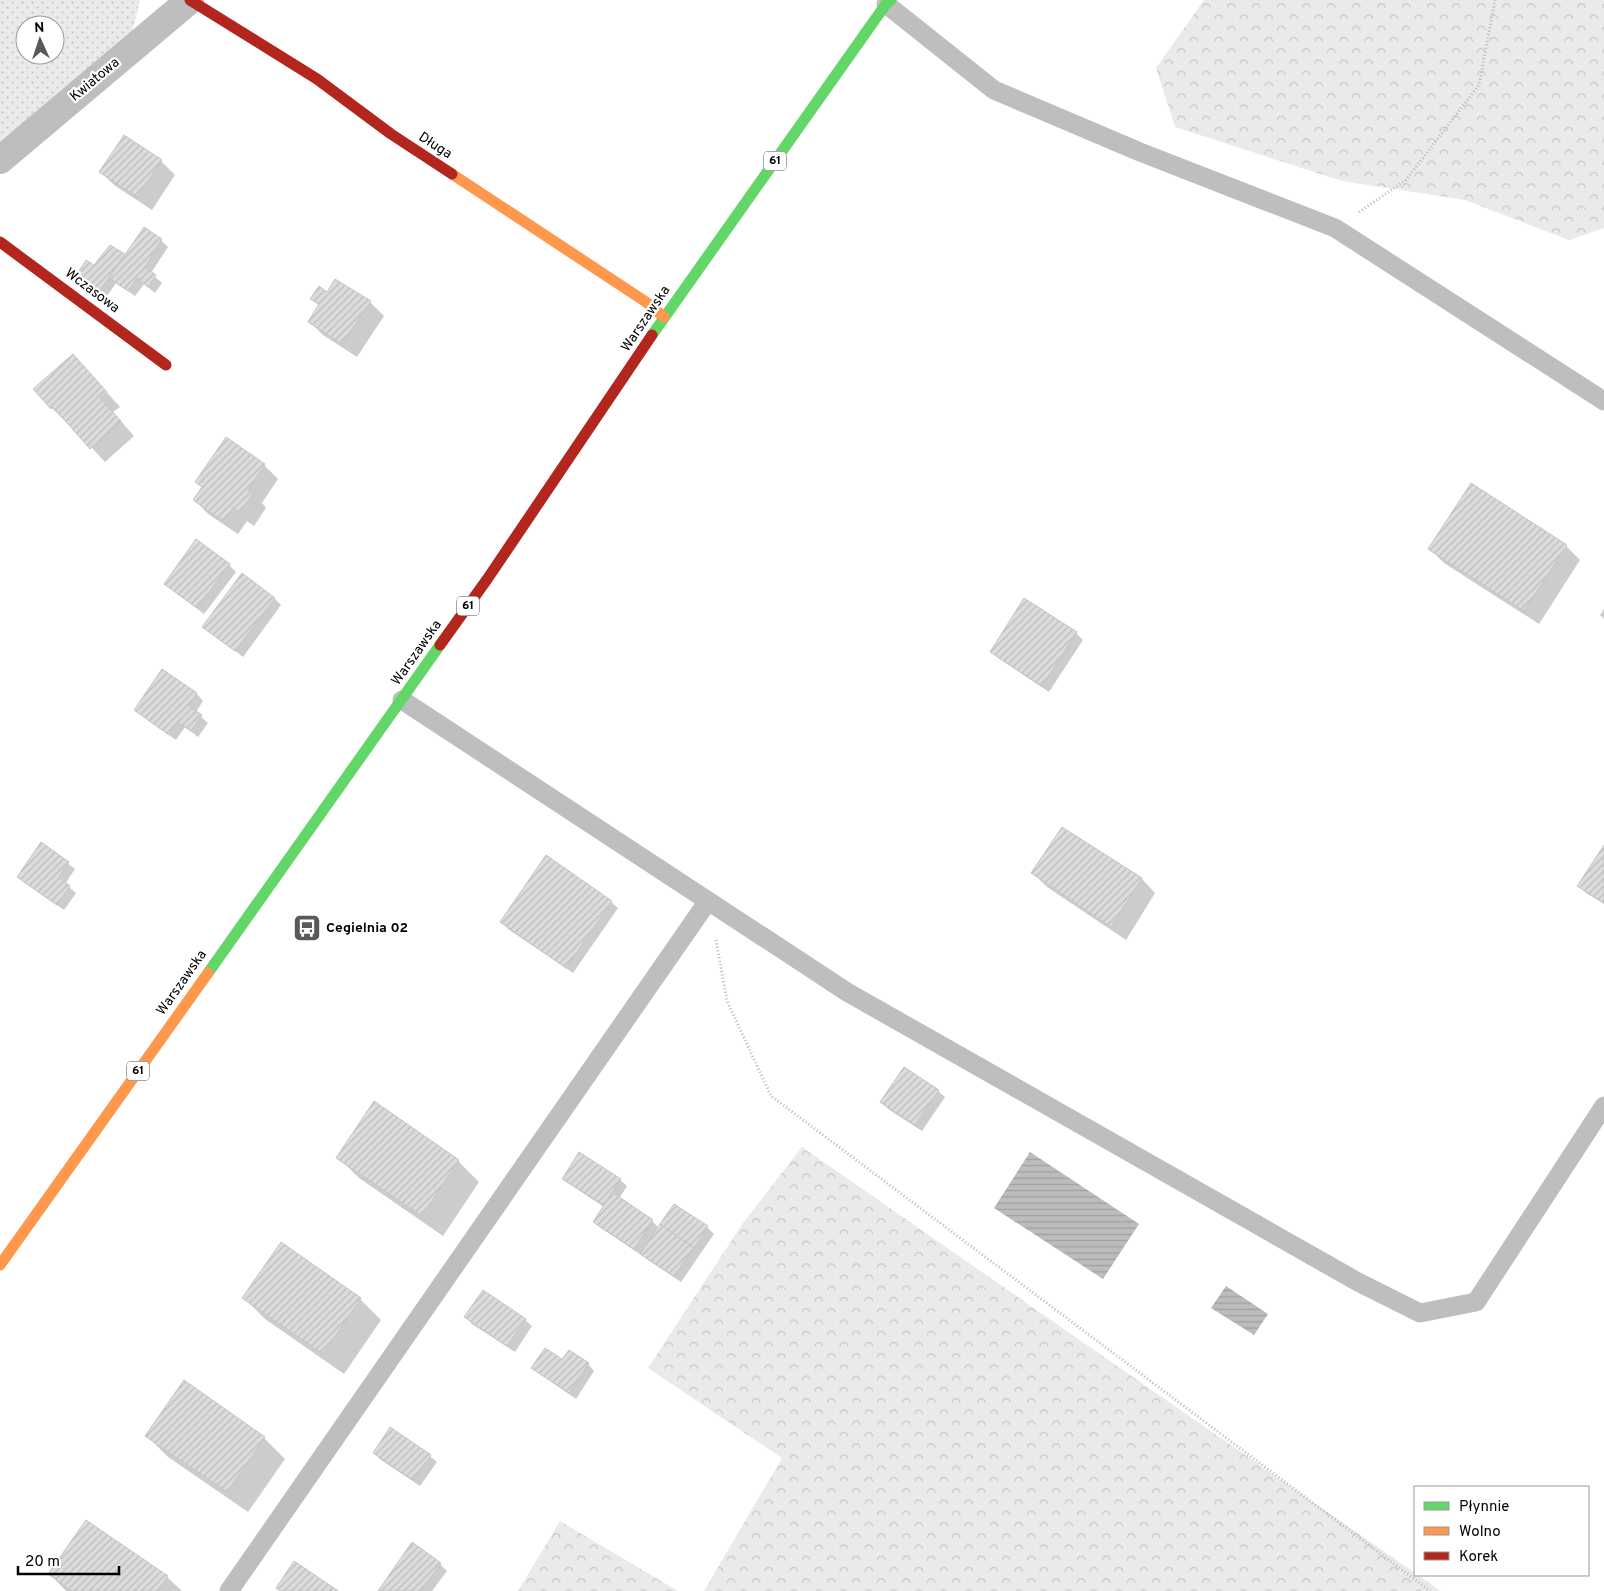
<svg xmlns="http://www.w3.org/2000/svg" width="1604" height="1591" font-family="Overpass,sans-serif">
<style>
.grass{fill:url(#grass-dots);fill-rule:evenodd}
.forest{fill:url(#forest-crowns)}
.water{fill:url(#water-rules)}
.shadow{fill:#0003}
.building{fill:url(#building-hatch);stroke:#c5c5c5}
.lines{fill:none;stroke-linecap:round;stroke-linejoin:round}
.path{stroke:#b8b8b8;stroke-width:3;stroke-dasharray:1 2.5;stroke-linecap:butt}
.lane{stroke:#bebebe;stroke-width:19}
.street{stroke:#bebebe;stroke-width:28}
.fast{stroke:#63d668;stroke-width:11}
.slow{stroke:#ff974d;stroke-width:11}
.jam{stroke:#b3261e;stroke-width:11}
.labels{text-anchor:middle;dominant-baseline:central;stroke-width:4.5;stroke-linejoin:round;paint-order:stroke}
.shield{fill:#fff;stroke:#4c4c4c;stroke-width:1}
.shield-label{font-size:12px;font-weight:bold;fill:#000}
.street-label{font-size:14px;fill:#000;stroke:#fff}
.poi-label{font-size:14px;font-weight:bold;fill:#000;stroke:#fff;text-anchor:start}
</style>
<defs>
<pattern id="grass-dots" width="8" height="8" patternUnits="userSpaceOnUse" patternTransform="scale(1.25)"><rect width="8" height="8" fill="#eaeaea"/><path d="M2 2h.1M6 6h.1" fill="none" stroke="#c7c7c7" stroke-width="1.8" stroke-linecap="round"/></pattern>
<pattern id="forest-crowns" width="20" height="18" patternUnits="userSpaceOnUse" patternTransform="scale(1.25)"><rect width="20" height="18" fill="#eaeaea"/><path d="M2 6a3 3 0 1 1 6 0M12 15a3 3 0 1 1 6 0" fill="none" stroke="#c7c7c7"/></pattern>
<pattern id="water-rules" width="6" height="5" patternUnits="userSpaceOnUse" patternTransform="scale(1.25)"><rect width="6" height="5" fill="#bcbcbc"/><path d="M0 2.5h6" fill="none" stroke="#a0a0a0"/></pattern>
<pattern id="building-hatch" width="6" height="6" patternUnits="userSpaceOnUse" patternTransform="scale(1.25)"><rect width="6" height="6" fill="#dcdcdc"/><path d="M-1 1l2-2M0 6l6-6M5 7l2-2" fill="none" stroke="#bbb"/></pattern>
</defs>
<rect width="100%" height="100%" fill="#fff"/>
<path class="grass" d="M 0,0 L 140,0 L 134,26 L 126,41 L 0,141 ZM 25,25 L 55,25 L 55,55 L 25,55 Z"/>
<g class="forest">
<polygon points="1204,0 1604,0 1604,228 1569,240 1465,200 1342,181 1175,127 1156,68"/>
<polygon points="802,1147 1415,1573 1415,1575 1418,1575 1441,1591 704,1591 782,1458 648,1368 743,1223"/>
<polygon points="560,1521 678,1591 518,1591"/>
</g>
<g class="water">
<polygon points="1030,1152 1139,1224 1103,1279 994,1208"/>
<polygon points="1226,1286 1268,1314 1254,1335 1211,1308"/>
</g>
<g class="shadow">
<polygon points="125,136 161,161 175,175 152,210 114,185 100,171"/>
<polygon points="161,240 168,247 151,273 162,283 155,293 144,284 135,296 116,283 105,299 83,284 76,277 95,267 111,246 125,256"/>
<polygon points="335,281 370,302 384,316 357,357 323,335 309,321 319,306 312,299 327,293"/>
<polygon points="87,370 120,407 113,412 134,436 105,462 67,421 66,422 52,408"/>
<polygon points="226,439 264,465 278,479 262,503 266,508 254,526 247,521 238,534 208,514 195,500 203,488"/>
<polygon points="1471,484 1566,546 1580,560 1539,624 1444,563 1430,549"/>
<polygon points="229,565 236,572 204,614 165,584"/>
<polygon points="274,598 281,605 243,657 204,627"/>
<polygon points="1604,609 1604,619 1600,615"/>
<polygon points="1076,633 1083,640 1049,692 998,658 992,652"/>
<polygon points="163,670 197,694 203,701 196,712 208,723 198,737 185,727 176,740 142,716 135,710"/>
<polygon points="1062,828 1142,879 1155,893 1126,940 1047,887 1033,873"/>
<polygon points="41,843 75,869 65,884 76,893 64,910 25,883 18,877"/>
<polygon points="1604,847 1604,904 1586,893 1579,886"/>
<polygon points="611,902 618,908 573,973 508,929 502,922"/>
<polygon points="938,1091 945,1097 922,1131 888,1109 881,1102"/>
<polygon points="374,1103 458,1161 479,1182 443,1236 359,1178 338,1157"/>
<polygon points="564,1178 620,1180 627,1186 619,1199 652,1221 659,1228 707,1227 714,1234 681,1282 648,1260 642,1253 641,1255 601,1228 594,1222 604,1207 571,1185"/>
<polygon points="244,1298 360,1299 381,1320 344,1374 265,1319"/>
<polygon points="466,1317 525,1320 532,1326 515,1352 472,1324"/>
<polygon points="562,1361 588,1364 594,1371 576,1399 540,1374 533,1368"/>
<polygon points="147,1436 264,1438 285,1459 248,1512 168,1457"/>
<polygon points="374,1453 430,1456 437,1462 420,1486 381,1460"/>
<polygon points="87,1521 167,1577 182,1591 66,1591 50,1574"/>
<polygon points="440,1564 447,1571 432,1591 380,1591"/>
</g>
<g class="building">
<polygon points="124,135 162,160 137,197 99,172"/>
<polygon points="144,227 162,239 145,267 156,275 148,287 137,278 128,291 109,278"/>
<polygon points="110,245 125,254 98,293 75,277 86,260 94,265"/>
<polygon points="335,279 371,301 342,344 308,322 319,304 310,299 319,286 327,292"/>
<polygon points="73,354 107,392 100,398 121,421 90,449 53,407 51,409 33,389"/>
<polygon points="226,437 265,464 248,490 253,493 240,513 233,508 223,521 193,500 202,487 195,482"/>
<polygon points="1471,483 1567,545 1524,611 1428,549"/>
<polygon points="196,539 230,564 197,608 164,584"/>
<polygon points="242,573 275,598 235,651 202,627"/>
<polygon points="1024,598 1077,632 1042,686 990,652"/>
<polygon points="162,669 197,693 189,706 202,715 191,731 177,722 169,735 134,710"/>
<polygon points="1062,827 1142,878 1111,927 1031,873"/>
<polygon points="41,842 69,862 59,877 70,886 57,905 17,877"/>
<polygon points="1604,845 1604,903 1577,886"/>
<polygon points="546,855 612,901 566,968 500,922"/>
<polygon points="904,1067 939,1090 915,1125 880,1102"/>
<polygon points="374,1101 459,1160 422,1216 336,1158"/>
<polygon points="579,1152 621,1179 604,1205 562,1179"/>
<polygon points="612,1192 653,1220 634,1249 593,1222"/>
<polygon points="674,1204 708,1226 694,1248 660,1224"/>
<polygon points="660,1224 694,1248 674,1276 640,1254"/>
<polygon points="281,1242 361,1298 323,1354 242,1298"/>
<polygon points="483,1290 526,1319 507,1346 464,1317"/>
<polygon points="545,1348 562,1359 569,1350 589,1363 569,1393 531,1368"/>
<polygon points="184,1380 265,1437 227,1492 145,1436"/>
<polygon points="390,1427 431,1455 413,1480 373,1453"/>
<polygon points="86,1520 168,1576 158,1591 72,1591 48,1574"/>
<polygon points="412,1542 441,1563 421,1591 378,1591"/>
<polygon points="294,1561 337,1590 338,1591 280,1591 276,1588"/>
</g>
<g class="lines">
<g class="path">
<polyline points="1359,212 1406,180 1479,85 1495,0"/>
<polyline points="716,940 727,1001 771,1096 1430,1591"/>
</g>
<g class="lane">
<polyline points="886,4 994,90 1140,152 1335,228 1604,401"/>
<polyline points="402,700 847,992 1358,1282 1420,1313 1476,1302 1604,1106"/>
<polyline points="229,1591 708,901"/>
</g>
<polyline class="street" points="0,160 190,0"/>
<g class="fast">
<polyline points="652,335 886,4 891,0"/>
<polyline points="208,973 440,645"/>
</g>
<g class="slow">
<polyline points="452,174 646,302 664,317"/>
<polyline points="0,1265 208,973"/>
</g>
<g class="jam">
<polyline points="190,0 317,79 391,134 452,174"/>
<polyline points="0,242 166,365"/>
<polyline points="440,645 488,578 652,335"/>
</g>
</g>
<defs>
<g id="bus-square" transform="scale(1.4375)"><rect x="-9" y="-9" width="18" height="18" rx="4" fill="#595959" stroke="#fff"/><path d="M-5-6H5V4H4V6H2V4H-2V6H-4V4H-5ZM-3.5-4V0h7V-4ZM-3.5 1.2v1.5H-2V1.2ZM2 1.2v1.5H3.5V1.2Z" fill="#fff"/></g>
</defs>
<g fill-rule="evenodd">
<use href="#bus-square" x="307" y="928"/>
</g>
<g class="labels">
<g class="shield">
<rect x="764" y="151.5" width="22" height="19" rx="4"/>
<rect x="457" y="596.5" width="22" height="19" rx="4"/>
<rect x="127" y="1061.5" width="22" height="19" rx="4"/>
</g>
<g class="shield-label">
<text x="775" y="161">61</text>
<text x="468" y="606">61</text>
<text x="138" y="1071">61</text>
</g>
<g class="street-label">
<text transform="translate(95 80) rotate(-40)">Kwiatowa</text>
<text transform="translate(435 146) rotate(33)">Długa</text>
<text transform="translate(92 291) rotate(37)">Wczasowa</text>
<text transform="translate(646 319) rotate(-56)">Warszawska</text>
<text transform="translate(417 653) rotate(-55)">Warszawska</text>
<text transform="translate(182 983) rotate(-55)">Warszawska</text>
</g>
<g class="poi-label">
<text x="326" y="928">Cegielnia 02</text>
</g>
</g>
<rect x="1414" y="1486" width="175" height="90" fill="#ffffff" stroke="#999999"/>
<rect x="1424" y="1502" width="25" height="8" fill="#63d668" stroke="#999999"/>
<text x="1459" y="1511" font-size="15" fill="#000000">Płynnie</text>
<rect x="1424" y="1527" width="25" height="8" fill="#ff974d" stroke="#999999"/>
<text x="1459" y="1536" font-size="15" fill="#000000">Wolno</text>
<rect x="1424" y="1552" width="25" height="8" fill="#b3261e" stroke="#999999"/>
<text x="1459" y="1561" font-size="15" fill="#000000">Korek</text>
<g transform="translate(40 40) rotate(357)"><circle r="24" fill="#ffffff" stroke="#999999"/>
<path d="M0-4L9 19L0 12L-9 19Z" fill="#595959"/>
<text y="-8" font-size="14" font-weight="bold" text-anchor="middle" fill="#000000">N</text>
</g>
<path d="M18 1566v8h101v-8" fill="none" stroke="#000000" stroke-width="2.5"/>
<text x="25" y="1566" font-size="15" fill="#000000" stroke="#ffffff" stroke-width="4" paint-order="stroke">20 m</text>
</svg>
